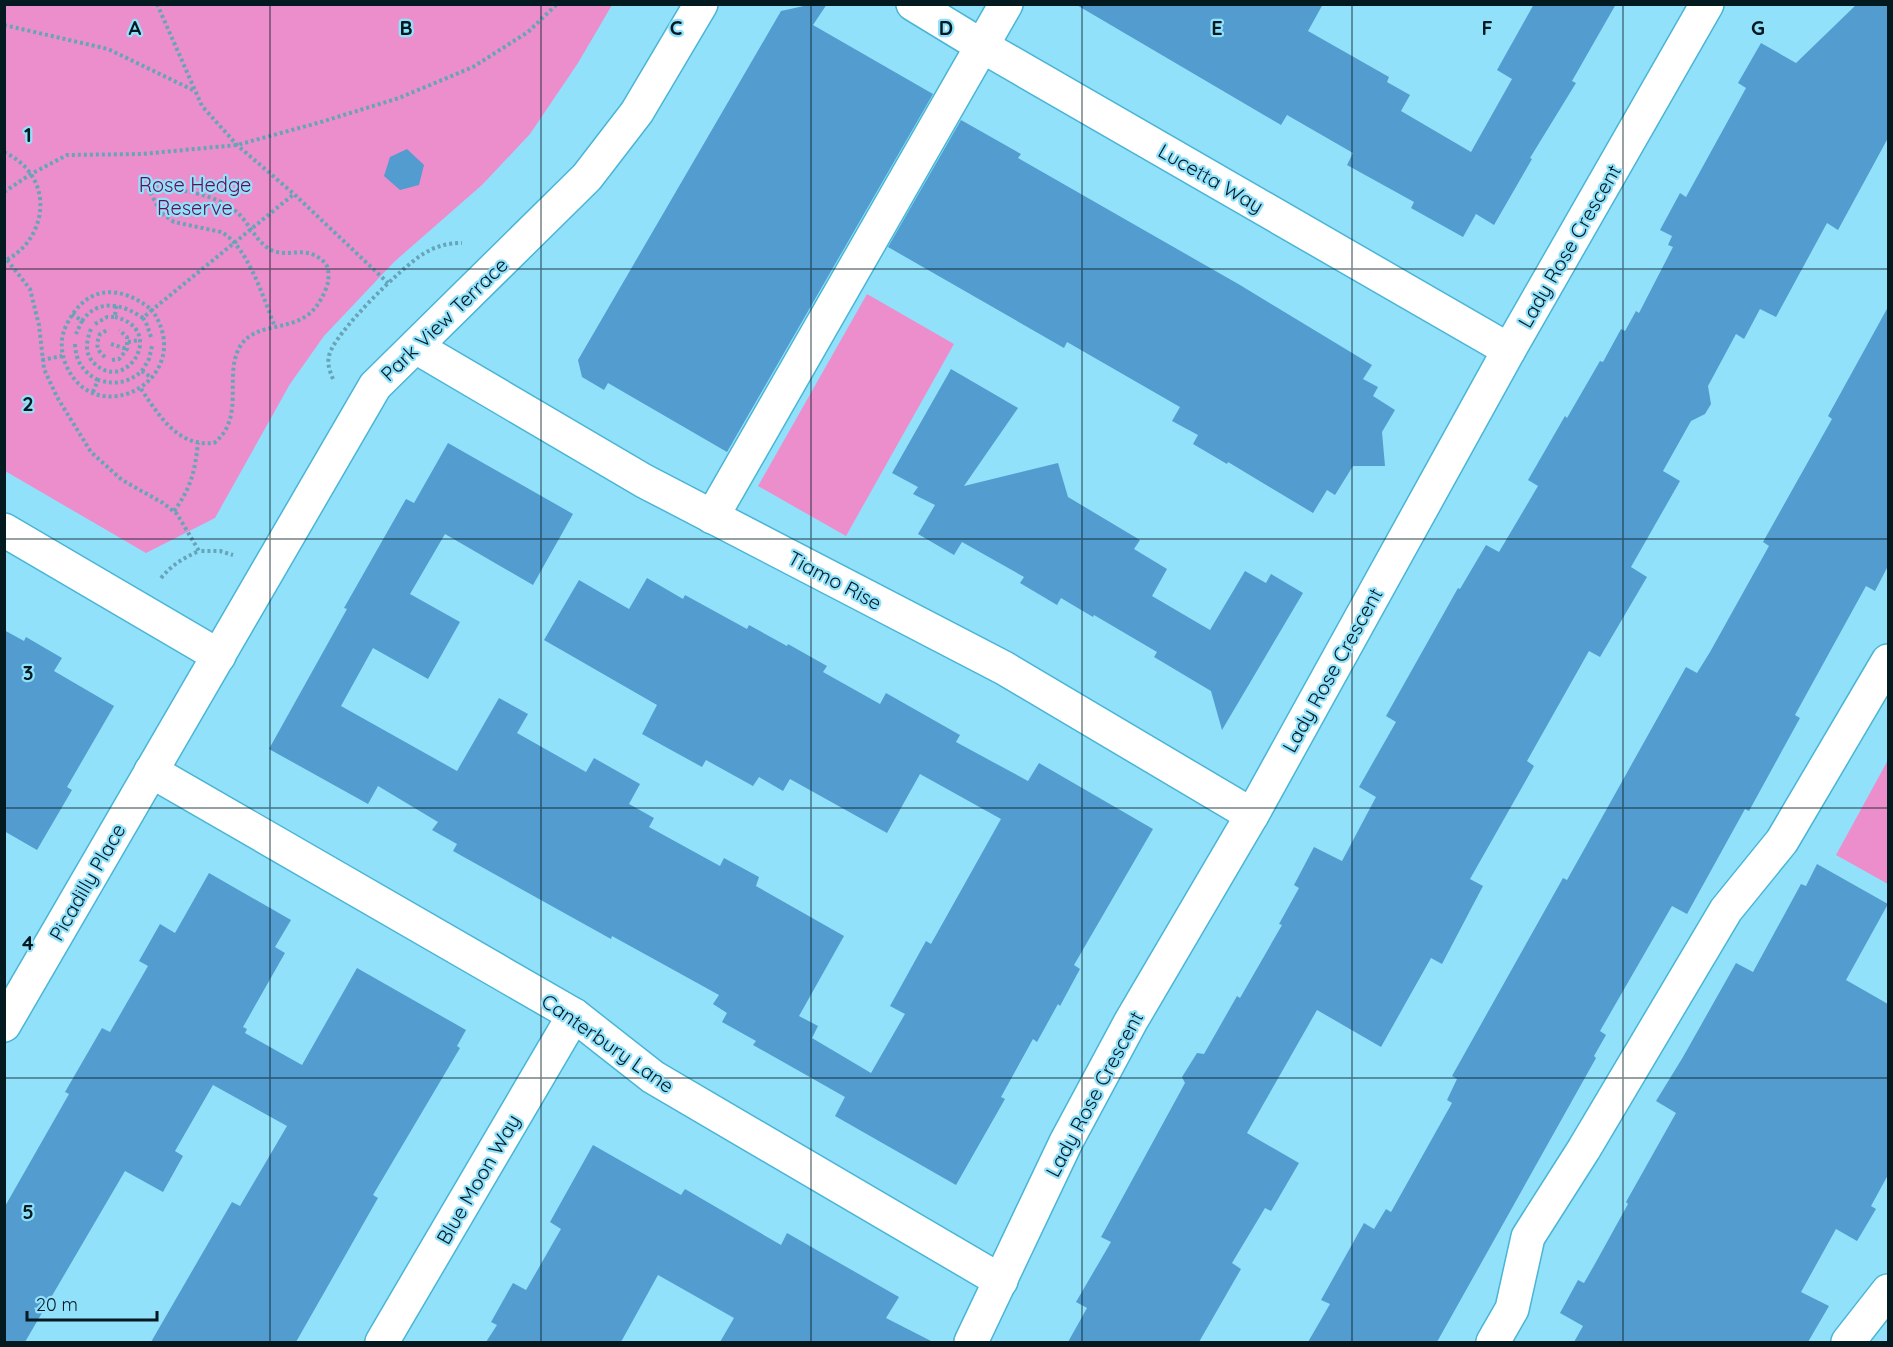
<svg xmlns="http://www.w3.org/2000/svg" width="1893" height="1347" font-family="Quicksand,sans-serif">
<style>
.green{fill:#ed8ecc}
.building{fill:#529cd0}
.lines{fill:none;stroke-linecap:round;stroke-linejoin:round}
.minor-casing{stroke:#4ab5d5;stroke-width:36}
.path{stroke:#66a4b8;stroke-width:4;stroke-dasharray:3 3;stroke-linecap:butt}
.minor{stroke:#fff;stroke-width:33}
.grid{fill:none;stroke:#041a21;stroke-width:1.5;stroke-opacity:0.55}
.labels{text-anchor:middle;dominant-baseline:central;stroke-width:4.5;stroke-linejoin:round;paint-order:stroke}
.street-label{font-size:20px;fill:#041a21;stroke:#92e1fb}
.park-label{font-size:20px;fill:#670c50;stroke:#92e1fb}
.grid-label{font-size:20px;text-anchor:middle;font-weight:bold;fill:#041a21;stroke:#92e1fb;stroke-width:4.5;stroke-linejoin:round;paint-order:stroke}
</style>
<rect width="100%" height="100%" fill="#92e1fb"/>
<g class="green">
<polygon points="5,5 612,5 578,63 530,134 482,185 394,262 324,336 290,384 215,518 146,553 5,471"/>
<polygon points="867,294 954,344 846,536 758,486"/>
<polygon points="1888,760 1888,884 1836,855"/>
</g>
<g class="building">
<polygon points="813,4 827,4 813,25 933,94 727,452 608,383 604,390 582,377 578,360 781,11"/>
<polygon points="1075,4 1323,4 1308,31 1389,77 1387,82 1410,95 1401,111 1471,152 1512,79 1497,70 1534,4 1616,4 1572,81 1576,83 1530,158 1532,159 1494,225 1476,214 1463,237 1411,208 1414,202 1347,165 1353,153 1287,115 1281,125"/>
<polygon points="1857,4 1888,4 1888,138 1838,230 1827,223 1776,317 1760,309 1744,339 1736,334 1708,386 1711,404 1705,414 1691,421 1663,471 1680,481 1631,567 1647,577 1600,657 1589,651 1527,761 1534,766 1470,879 1483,886 1442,964 1431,958 1381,1047 1317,1010 1247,1133 1299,1163 1271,1211 1265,1208 1232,1263 1241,1269 1199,1342 1068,1342 1087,1308 1076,1302 1111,1242 1101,1237 1185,1083 1182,1077 1197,1053 1204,1054 1237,996 1240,998 1282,925 1279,924 1299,888 1294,885 1314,847 1342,861 1376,797 1359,787 1396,722 1386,716 1458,588 1460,589 1486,545 1499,552 1538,486 1528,480 1565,416 1567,418 1600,361 1603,362 1621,329 1625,331 1636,311 1639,313 1673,247 1668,245 1672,236 1660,230 1680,193 1686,197 1746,88 1738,83 1761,43 1796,63"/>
<polygon points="961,120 1021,154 1018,158 1240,285 1372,365 1363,379 1378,387 1373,396 1395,410 1382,432 1385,466 1353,466 1335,495 1327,490 1313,513 1228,462 1227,464 1193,444 1198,435 1172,421 1180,407 1067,342 1064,348 888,247"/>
<polygon points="407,149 424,165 419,185 400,190 384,176 390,157"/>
<polygon points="1888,307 1888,566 1875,591 1866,586 1795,715 1800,718 1749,811 1745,809 1687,914 1672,906 1600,1031 1606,1035 1594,1056 1596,1058 1437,1342 1308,1342 1330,1304 1321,1300 1364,1223 1374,1229 1386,1209 1391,1212 1452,1103 1447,1100 1457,1079 1452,1076 1563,878 1567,880 1686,667 1697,673 1710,652 1769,546 1763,542 1832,419 1828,416"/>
<polygon points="951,369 1018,408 964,486 1058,463 1068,497 1140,540 1134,549 1167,569 1152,596 1210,630 1245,571 1266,583 1271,574 1303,593 1222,730 1211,691 1154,657 1157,652 1094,615 1093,617 1061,598 1057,605 1020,583 1024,577 962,542 954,555 918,534 935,505 913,494 918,487 892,473"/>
<polygon points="448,443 573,514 533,585 445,534 410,594 460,622 428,679 373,648 341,706 457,771 499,698 528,714 517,733 586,772 594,758 640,784 629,804 654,818 649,827 720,866 724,858 759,877 756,886 844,936 799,1016 818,1026 812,1038 871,1073 905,1014 890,1006 926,941 931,944 1001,819 920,774 887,833 790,779 783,791 759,777 753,786 706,760 702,767 642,734 657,705 544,640 579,580 629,609 647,578 683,599 685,595 747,629 749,625 787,646 788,644 827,666 823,672 880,704 886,693 960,735 956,742 1028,781 1039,763 1153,829 1074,965 1080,969 1060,1006 1058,1004 1037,1042 1033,1039 1001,1097 1005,1099 956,1185 835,1116 845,1097 753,1045 756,1041 722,1022 727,1013 713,1004 719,995 612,936 611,939 453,851 457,844 432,830 438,822 378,786 368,804 269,749 347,609 344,608 406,499 414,503"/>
<polygon points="4,630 24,641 26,637 62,658 54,671 114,706 67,787 72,790 37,850 4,831"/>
<polygon points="1817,864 1888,904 1846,980 1888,1004 1888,1175 1871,1206 1876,1209 1857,1241 1836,1229 1801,1292 1829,1306 1808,1342 1574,1342 1583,1326 1560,1313 1578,1280 1584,1283 1596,1262 1628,1204 1626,1202 1676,1113 1656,1101 1683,1057 1736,963 1753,972 1801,884 1806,886"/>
<polygon points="209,873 291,920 275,947 285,953 243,1027 247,1029 245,1033 302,1065 357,968 466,1030 457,1046 460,1048 373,1195 378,1198 296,1342 151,1342 232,1202 240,1206 287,1126 213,1085 175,1151 183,1156 163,1192 125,1171 25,1342 4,1342 4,1208 69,1094 65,1092 102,1028 110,1032 148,966 139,961 160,924 175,933"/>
<polygon points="593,1145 681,1195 685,1189 781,1245 787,1233 899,1297 886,1318 933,1342 720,1342 734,1318 658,1275 621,1342 486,1342 497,1325 491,1322 513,1283 526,1290 561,1229 550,1222"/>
</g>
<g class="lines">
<g class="minor-casing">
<g id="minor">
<polyline points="913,4 982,46 1509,350"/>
<polyline points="416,347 644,481 1004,668 1252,815"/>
<polyline points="712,517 1006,4"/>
<polyline points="4,530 219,656"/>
<polyline points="151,771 574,1015 653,1077 1001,1281"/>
<polyline points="4,1025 375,386 587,177 637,112 701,4"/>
<polyline points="382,1342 574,1015"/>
<polyline points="971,1342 1066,1142 1131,1021 1252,815 1509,350 1707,4"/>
<polyline points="1493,1342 1512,1309 1528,1237 1584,1149 1726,910 1782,841 1888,661"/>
<polyline points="1848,1342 1888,1291"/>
</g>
</g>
<g class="path">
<polyline points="157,4 202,106 237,145 294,194 388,283"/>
<polyline points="4,25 108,49 195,91"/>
<path d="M 4,152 C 14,157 23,163 30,173 C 52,203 37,246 4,261"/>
<polyline points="4,192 31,174 67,155 142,154 237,145 321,122 399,98 473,67 528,32 557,4"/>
<polyline points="7,260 30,289 39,325 44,369 57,397 91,452 122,480 163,503 177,514 199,551 220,551 233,555"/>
<polyline points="72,314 82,321 76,334"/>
<path d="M 82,321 C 98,298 123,304 143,318"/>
<polyline points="95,324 107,317 115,317 116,305"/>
<path d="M 91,329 C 86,342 84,354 95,364 C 127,394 167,329 115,317"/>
<path d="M 151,337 L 147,325 L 143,318 L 152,310 C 121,285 88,284 68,322 C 60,336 60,350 66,365 C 96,434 199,378 152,310 L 294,194"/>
<polyline points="128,342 140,340"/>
<path d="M 75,344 C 76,362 83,372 98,380"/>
<polyline points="111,344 127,349"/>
<path d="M 105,357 C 96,350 96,344 100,334 L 109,329"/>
<polyline points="42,360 62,356"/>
<polyline points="112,360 119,359 127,349 127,337 119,330"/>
<polyline points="142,371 149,359 152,346"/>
<path d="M 333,379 C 330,372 327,364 329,356 C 333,334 402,267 423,254 C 436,246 448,243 462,243"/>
<path d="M 141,389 C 159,415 177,447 214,443 C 247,417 222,374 241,345 C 259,318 302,336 321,299 C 324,294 327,287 328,282 C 329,275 329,265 323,261 C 302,242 284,263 264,245 C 254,236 248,223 238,213 C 218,194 174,188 147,186 L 161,213 L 174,222 L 221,232 C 248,246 264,300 275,327"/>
<path d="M 93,392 L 98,380 C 116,385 128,383 142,371 L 152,378"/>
<path d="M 174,511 C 191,488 195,471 198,443"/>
<path d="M 161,578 C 172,565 183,558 199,551"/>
</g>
<use href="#minor" class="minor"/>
</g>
<path class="grid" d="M 270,4 L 270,1342M 541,4 L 541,1342M 811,4 L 811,1342M 1082,4 L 1082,1342M 1352,4 L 1352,1342M 1623,4 L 1623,1342M 4,269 L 1888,269M 4,539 L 1888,539M 4,808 L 1888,808M 4,1078 L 1888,1078"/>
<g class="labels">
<g class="street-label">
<text transform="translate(1211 178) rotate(30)">Lucetta Way</text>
<text transform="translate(1569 246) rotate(-60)">Lady Rose Crescent</text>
<text transform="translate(444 319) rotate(-44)">Park View Terrace</text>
<text transform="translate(835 580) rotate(28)">Tiamo Rise</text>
<text transform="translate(1332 670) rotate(-61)">Lady Rose Crescent</text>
<text transform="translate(87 882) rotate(-60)">Picadilly Place</text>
<text transform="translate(608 1043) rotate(35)">Canterbury Lane</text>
<text transform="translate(1094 1094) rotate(-62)">Lady Rose Crescent</text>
<text transform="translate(478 1179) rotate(-60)">Blue Moon Way</text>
</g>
<g class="park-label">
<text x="195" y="184">Rose Hedge<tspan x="195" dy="23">Reserve</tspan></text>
</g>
</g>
<g class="grid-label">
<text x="135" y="35">A</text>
<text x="406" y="35">B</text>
<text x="676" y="35">C</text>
<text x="946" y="35">D</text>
<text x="1217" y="35">E</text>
<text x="1487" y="35">F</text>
<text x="1758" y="35">G</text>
<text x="28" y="142">1</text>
<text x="28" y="411">2</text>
<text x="28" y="680">3</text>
<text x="28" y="950">4</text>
<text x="28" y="1219">5</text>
</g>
<rect width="1893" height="1347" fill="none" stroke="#041a21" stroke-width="12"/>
<path d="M27 1311v9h130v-9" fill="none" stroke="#041a21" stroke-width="3"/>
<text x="36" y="1311" font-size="18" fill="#041a21" stroke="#92e1fb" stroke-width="4.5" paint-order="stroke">20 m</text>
</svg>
